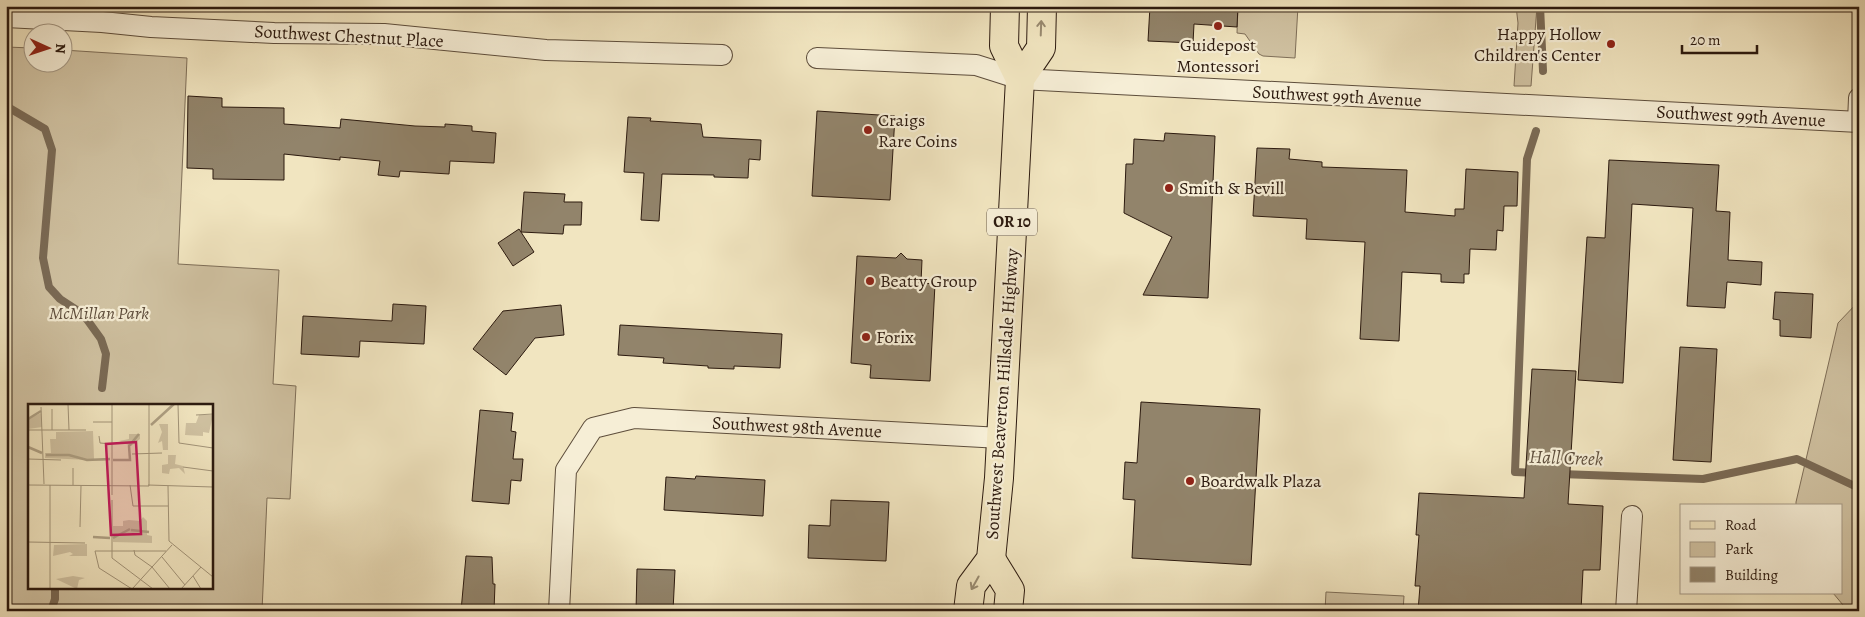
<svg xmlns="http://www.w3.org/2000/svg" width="1865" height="617" font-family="Alegreya,serif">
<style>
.green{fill:#d0c2a2;stroke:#7e6e58;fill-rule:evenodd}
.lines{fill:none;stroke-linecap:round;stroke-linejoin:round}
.stream{stroke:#7a6a55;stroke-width:8}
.building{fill:#92846b;stroke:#2c1a0f}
.street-casing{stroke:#5d4d3b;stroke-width:22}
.primary-casing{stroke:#2c1a0f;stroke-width:30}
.street{stroke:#f6eed6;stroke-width:20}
.primary{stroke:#f1e5c0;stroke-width:28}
.oneway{stroke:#988a70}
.poi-dot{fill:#8f2418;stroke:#f6eed6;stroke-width:2}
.labels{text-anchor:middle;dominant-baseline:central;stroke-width:4.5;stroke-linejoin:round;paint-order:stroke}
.shield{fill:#f6eed6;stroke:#695a4b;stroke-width:1}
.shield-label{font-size:16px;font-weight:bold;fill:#2c1a0f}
.poi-label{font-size:18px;fill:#2c1a0f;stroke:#f6eed6;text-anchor:start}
.street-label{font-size:18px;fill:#2c1a0f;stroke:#f6eed6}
.park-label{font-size:18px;font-style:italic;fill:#5d4c3b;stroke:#f6eed6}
.water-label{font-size:19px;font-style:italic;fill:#60503e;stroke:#f6eed6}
.inset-river{fill:none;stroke:#aea084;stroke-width:2.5}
.inset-road{fill:none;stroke:#a29479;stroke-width:1}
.view{fill:#c2185b;fill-opacity:0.15;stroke:#c2185b;stroke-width:2.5}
.inset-edge{fill:none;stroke:#2c1a0f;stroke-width:2.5}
</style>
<rect width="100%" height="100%" fill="#f1e5c0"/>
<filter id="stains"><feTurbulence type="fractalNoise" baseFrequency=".004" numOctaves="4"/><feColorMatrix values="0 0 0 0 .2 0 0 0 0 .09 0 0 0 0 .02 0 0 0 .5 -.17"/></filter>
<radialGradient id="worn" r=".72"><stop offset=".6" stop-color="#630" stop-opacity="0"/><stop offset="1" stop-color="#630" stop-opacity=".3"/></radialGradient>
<g class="green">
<polygon points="1238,6 1298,6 1295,58 1263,56 1259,54 1245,34 1237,33"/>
<polygon points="1516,6 1537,6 1531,86 1514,86 1518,23"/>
<path d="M 6,47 L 32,48 L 32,62 L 62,62 L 63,50 L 187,58 L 178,264 L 279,270 L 273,384 L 296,386 L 290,499 L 267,498 L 262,611 L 6,611 ZM 29,406 L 211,406 L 211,588 L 29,588 Z"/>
<polygon points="1859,301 1859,611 1848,611 1833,593 1841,593 1841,506 1796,506 1796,502 1838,323"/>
<polygon points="1326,592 1404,596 1403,611 1325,611"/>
</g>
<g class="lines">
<g class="stream">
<polyline points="1540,6 1543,71"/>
<polyline points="6,106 45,129 52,150 43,258 49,287 60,299 83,314 101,339 106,354 102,388"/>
<polyline points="1536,131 1527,159 1515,472 1536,473"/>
<polyline points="1560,474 1703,479 1797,459 1859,488"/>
<polyline points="51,611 55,599 55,588"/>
</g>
</g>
<g class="building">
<polygon points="1150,6 1238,6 1237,27 1194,24 1193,43 1148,41"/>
<polygon points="188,96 222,98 222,107 284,108 284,124 340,128 341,119 415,126 445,127 445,124 472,126 472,131 496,133 494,163 450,161 449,174 400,171 399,177 378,175 380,161 340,157 340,160 284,154 284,180 213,179 213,169 187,168"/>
<polygon points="817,111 895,116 890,200 812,196"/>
<polygon points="628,117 651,118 650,121 701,124 703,137 761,140 760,160 749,159 748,178 714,177 714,175 662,174 659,221 641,220 644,173 624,172"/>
<polygon points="1165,133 1215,136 1208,298 1143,295 1172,237 1124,213 1126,164 1133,164 1134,139 1164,141"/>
<polygon points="1257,148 1290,149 1289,159 1322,162 1322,167 1407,170 1405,212 1455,216 1455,209 1464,209 1466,169 1518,172 1517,206 1504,206 1503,231 1497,230 1496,250 1470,249 1469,274 1464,274 1464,283 1441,282 1441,274 1402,272 1399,341 1360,339 1365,242 1306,239 1307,219 1253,216"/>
<polygon points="1609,160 1719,165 1716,211 1730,212 1728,260 1762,262 1761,285 1727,282 1725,308 1687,306 1693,208 1632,204 1623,383 1578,380 1587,237 1605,238"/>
<polygon points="524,192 565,194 564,202 582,202 581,225 564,225 563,234 521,232"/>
<polygon points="519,229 534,252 513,266 498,243"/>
<polygon points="901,253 907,259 922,260 921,283 935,284 930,381 870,378 871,365 851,363 857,256 896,258"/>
<polygon points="1775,292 1813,294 1811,338 1780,336 1780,320 1773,319"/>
<polygon points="393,304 426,306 424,344 360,341 359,357 301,354 303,316 392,321"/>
<polygon points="561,305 564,335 535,338 506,375 473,349 503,311"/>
<polygon points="620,325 782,334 780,368 734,366 734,369 708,368 708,366 663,363 664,358 618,355"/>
<polygon points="1680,347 1717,349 1711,462 1673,460"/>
<polygon points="1532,369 1576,371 1568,504 1603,506 1600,570 1583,570 1581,611 1418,611 1420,586 1415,586 1419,535 1416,535 1419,493 1524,498"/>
<polygon points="1141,402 1260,409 1251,565 1132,558 1135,500 1123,499 1125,462 1137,463"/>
<polygon points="480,410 513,413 511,431 516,432 513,459 523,459 521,481 511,480 509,504 472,501"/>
<polygon points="696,476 765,480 763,516 664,510 666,477 695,479"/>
<polygon points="831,500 889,502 886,561 808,558 809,525 830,526"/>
<polygon points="466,556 492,557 493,584 495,584 494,611 461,611"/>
<polygon points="637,569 675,570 673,611 636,611"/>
</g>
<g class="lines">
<g class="street-casing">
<g id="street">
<polyline points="6,17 102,22 151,27 274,33 384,34 546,50 722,55"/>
<polyline points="817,58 976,65 1020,79 1859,122"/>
<polyline points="1858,122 1859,98"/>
<polyline points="559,611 566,470 593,428 634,418 1001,438"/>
<polyline points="1626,611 1632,516"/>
</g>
</g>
<g class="primary-casing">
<g id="primary">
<polyline points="1020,79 1041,48 1042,6"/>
<polyline points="991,559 1010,590 1008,611"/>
<polyline points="968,611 971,586 991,559 999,478 1020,79 1004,46 1005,6"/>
</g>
</g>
<use href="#street" class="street"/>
<use href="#primary" class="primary"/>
</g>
<defs><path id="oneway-shaft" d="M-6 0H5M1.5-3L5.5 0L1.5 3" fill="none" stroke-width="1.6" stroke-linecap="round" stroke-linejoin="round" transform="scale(1.25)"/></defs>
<g class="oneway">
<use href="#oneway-shaft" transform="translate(1041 28) rotate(-88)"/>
<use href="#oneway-shaft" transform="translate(975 583) rotate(119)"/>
</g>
<g class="poi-dot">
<circle cx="1218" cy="26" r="5"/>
<circle cx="1611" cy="44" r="5"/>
<circle cx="868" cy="130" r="5"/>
<circle cx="1169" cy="188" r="5"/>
<circle cx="870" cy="281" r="5"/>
<circle cx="866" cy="337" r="5"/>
<circle cx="1190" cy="481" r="5"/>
</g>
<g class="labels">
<rect class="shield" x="987" y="208.5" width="50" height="27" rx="4"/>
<g class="shield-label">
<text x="1012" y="222">OR 10</text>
</g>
<g class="poi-label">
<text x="1601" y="34" text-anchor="end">Happy Hollow<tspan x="1601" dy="21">Children's Center</tspan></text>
<text x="1218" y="45" text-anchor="middle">Guidepost<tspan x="1218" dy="21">Montessori</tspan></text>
<text x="878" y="120">Craigs<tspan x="878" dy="21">Rare Coins</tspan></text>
<text x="1179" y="188">Smith &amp; Bevill</text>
<text x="880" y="281">Beatty Group</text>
<text x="876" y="337">Forix</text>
<text x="1200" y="481">Boardwalk Plaza</text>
</g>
<g class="street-label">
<text transform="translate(349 36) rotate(3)">Southwest Chestnut Place</text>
<text transform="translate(1337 96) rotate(3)">Southwest 99th Avenue</text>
<text transform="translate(1741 116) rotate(3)">Southwest 99th Avenue</text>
<text transform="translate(1002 394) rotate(-86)">Southwest Beaverton Hillsdale Highway</text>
<text transform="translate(797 427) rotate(3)">Southwest 98th Avenue</text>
</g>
<g class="park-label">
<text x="99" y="313">McMillan Park</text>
</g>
<g class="water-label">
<text transform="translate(1566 458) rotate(2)">Hall Creek</text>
</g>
</g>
<g transform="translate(28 404)">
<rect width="185" height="185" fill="#f1e5c0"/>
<path d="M 13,9 L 14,23 L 0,25 L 0,15 ZM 171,11 L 185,11 L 181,29 L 175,28 L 175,32 L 157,31 L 158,19 L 168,19 ZM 131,20 L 140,20 L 140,46 L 135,46 L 134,37 L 130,39 L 134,28 ZM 65,27 L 66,55 L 83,57 L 17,54 L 17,49 L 23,49 L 22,35 L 28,35 L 28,28 ZM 101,30 L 112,30 L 112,35 L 103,42 L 91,37 L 101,35 ZM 140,51 L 148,51 L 147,60 L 155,62 L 157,70 L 151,64 L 142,65 L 141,70 L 134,69 L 134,61 L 140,60 ZM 115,113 L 119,117 L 119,131 L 124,132 L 124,139 L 85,138 L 85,122 L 95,122 L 95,117 L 101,116 L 112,117 ZM 59,140 L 59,152 L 41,152 L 45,150 L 42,148 L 25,152 L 26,141 ZM 45,172 L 57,174 L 51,176 L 49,185 L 28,175 Z" fill="#d0c2a2"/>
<path class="inset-river" d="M 0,15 L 13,7M 123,21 L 146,0M 0,43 L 14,49M 18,51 L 41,51 L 59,56 L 82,55M 85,56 L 102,56 L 101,42 L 111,30M 103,126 L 121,128M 65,133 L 82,134M 85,134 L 102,125"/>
<path class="inset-road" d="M 40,0 L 41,26M 150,0 L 151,39 L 185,44M 13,3 L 16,80M 168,11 L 185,10M 65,18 L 84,18M 0,26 L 58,26M 24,26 L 24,5M 71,32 L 72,39 L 84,40M 104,50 L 134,49M 0,55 L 33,56M 155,63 L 185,67M 45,64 L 45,81M 0,81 L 121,82M 102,81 L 105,102 L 140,102M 120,81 L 185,83M 121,82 L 121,0M 140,82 L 141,137 L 185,173M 84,91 L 84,0M 84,96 L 84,154 L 125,185M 52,123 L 53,82M 0,138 L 57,139M 106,146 L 107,151 L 124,163 L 142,185M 134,153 L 157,181M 165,172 L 173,185M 105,184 L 144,141M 22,185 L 22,81M 104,185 L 71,164 L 67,147 L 138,147M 153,185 L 173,163"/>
<path class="view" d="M 108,38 L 113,130 L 83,131 L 78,40 Z"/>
<rect width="185" height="185" class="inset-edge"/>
</g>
<rect width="1865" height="617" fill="none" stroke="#f1e5c0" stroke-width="25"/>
<rect x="8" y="8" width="1850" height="602" fill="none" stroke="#2c1a0f" stroke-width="2.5"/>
<rect x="12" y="12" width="1840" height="592" fill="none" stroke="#2c1a0f"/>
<rect x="1680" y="504" width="162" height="90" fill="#f6eed6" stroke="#a59986"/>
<rect x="1690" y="521" width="25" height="8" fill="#f1e5c0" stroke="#a59986"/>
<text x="1725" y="530" font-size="15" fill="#2c1a0f">Road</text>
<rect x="1690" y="542" width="25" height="15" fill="#d0c2a2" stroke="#a59986"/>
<text x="1725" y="554" font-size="15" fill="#2c1a0f">Park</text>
<rect x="1690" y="567" width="25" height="15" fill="#92846b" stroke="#a59986"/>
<text x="1725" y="580" font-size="15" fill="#2c1a0f">Building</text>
<g transform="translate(48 48) rotate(93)"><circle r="24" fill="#f6eed6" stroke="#a59986"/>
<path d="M0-4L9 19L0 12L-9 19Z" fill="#8f2418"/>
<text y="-8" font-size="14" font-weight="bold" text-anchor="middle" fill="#2c1a0f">N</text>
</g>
<path d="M1682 45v8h75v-8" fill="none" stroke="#2c1a0f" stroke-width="2.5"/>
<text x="1690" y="45" font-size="15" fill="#2c1a0f" stroke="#f6eed6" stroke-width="4" paint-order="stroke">20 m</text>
<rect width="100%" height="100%" filter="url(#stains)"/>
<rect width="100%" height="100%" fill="url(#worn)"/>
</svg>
